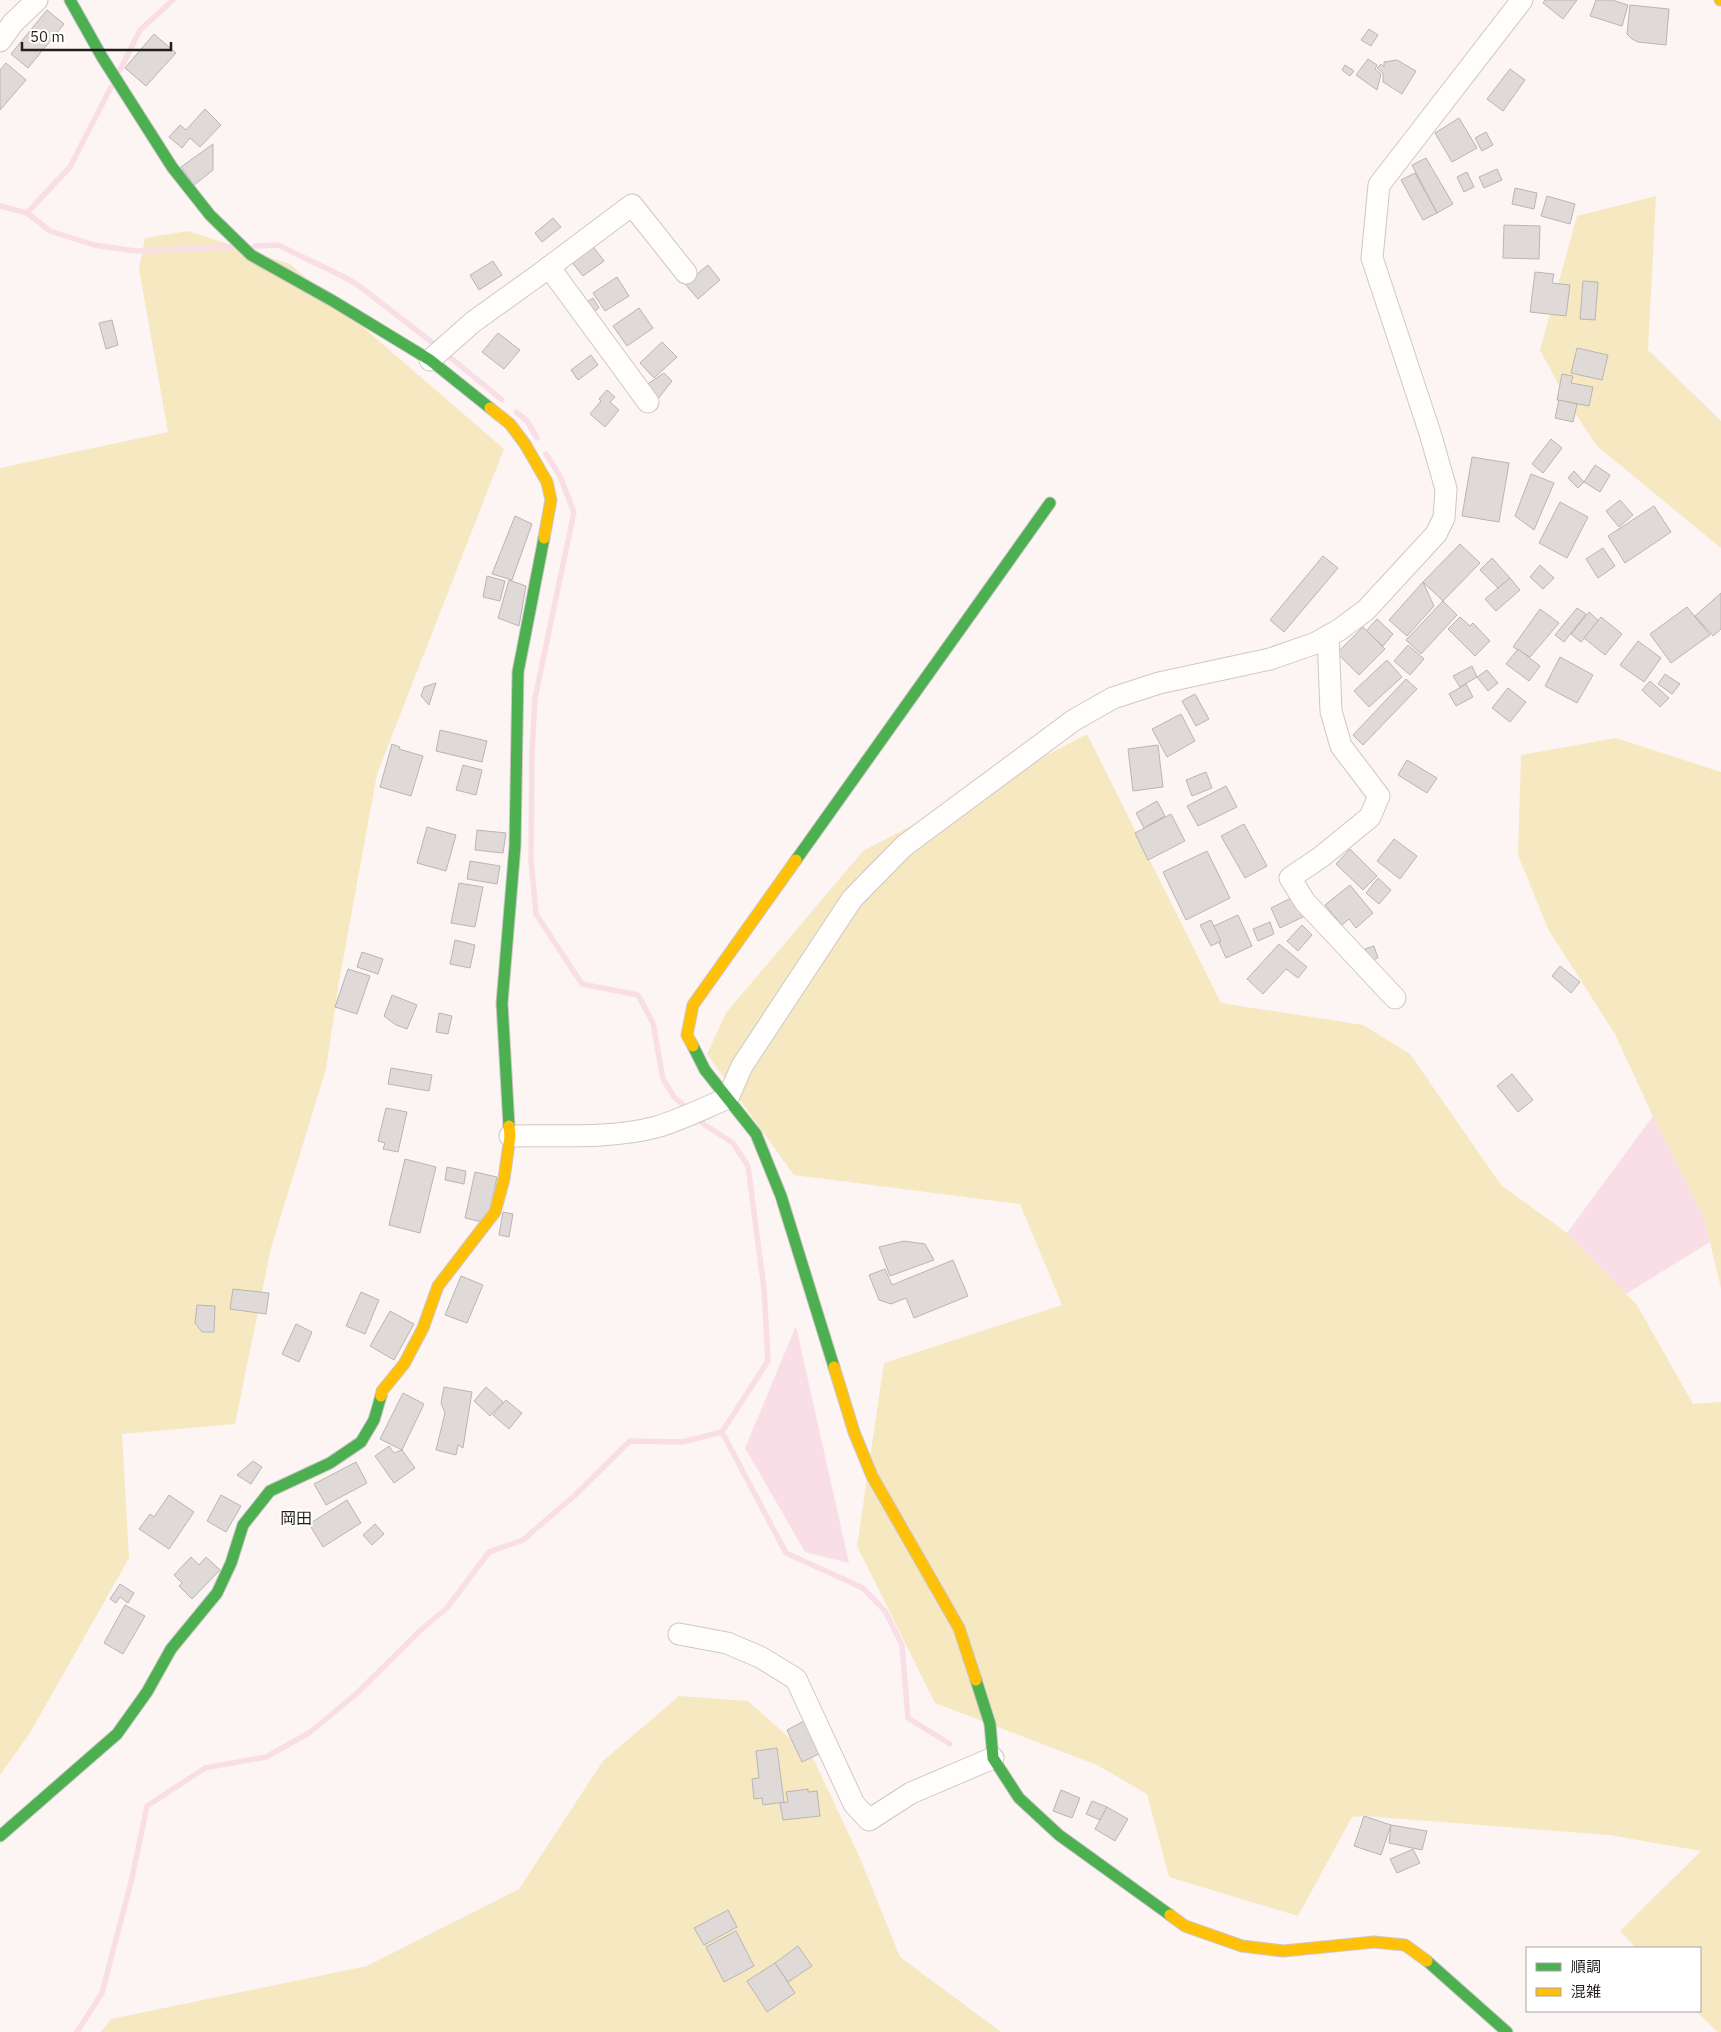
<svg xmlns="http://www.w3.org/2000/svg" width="1721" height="2032" font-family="'IBM Plex Sans','Noto Sans JP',sans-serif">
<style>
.green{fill:#f6e8c1}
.water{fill:#f9dee7}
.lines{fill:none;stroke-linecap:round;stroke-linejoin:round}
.stream{stroke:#f9dee7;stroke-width:5.5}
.building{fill:#dfdad8;stroke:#b9b5b3}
.street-casing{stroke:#cdc8c6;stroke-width:23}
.fast-casing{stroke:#cdc8c6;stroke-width:13}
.slow-casing{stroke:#cdc8c6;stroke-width:13}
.street{stroke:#fffefd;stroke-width:21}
.fast{stroke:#4caf50;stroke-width:11}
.slow{stroke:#ffc107;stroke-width:11}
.labels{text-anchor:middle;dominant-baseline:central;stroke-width:4;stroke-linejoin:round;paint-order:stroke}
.quarter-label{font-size:16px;fill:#231e1c;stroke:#fff}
</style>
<rect width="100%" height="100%" fill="#fcf5f4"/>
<g class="green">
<polygon points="1656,196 1648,350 1721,421 1721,548 1597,446 1569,404 1540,350 1577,216"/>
<polygon points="188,231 290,264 504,449 377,774 339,982 326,1069 271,1248 235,1424 122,1434 129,1558 30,1733 0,1775 0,468 168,432 139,269 145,238"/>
<polygon points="1087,734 1221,1003 1363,1025 1410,1054 1501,1185 1567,1233 1637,1305 1693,1404 1721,1402 1721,2032 1718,2032 1696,2011 1700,2011 1700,1948 1636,1948 1620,1931 1701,1851 1609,1835 1364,1816 1352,1817 1298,1916 1169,1877 1147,1794 1097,1765 935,1703 857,1546 884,1363 1062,1305 1020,1204 794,1175 707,1054 726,1013 863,851"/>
<polygon points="1616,738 1721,772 1721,1288 1704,1218 1664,1140 1615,1034 1548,929 1518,855 1521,755"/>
<polygon points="679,1696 748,1701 814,1760 860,1858 900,1957 1001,2032 101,2032 111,2019 367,1966 519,1889 603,1761"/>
</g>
<g class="water">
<polygon points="1653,1116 1704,1218 1710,1242 1626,1294 1567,1233"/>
<polygon points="796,1326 849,1563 805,1552 745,1448"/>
</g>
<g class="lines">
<g class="stream">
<polyline points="120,70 140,30 173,0"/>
<polyline points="0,206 27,213 50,231 94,245 135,251 231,247"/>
<polyline points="27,213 70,167 111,87"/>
<polyline points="255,246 278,245 344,277 358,285 438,347"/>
<polyline points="445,353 502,400"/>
<polyline points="516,412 527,421 537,438"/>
<polyline points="546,454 560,476 574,512 535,698 532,752 531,860 536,914 582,984 638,995 653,1023 663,1079 674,1097 689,1110"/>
<polyline points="722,1432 786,1553 863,1588 885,1611 902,1645 908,1718 950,1744"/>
<polyline points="77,2032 102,1993 132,1878 147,1806 205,1768 266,1757 309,1733 355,1695 423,1628 447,1608 489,1552 523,1540 574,1496 630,1441 682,1442 722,1432 768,1361 764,1289 748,1166 733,1143 705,1125 695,1116"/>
</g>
</g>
<g class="building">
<polygon points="1545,0 1577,0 1563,19 1543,3"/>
<polygon points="1596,0 1612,0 1628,5 1622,26 1590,16"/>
<polygon points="1630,5 1669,9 1666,45 1638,42 1632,39 1627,34"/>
<polygon points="47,10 64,24 28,68 11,54"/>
<polygon points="1369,29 1378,35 1371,46 1361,40"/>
<polygon points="154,34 176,53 146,86 125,68"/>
<polygon points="1368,59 1377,65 1375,69 1381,74 1377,90 1356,75"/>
<polygon points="1397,60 1416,71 1402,94 1383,82 1383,73 1377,68 1381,64 1384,67 1384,62"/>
<polygon points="6,63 26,80 0,110 0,70"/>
<polygon points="1345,65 1354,71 1350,76 1342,70"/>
<polygon points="1510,69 1525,80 1503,111 1487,99"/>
<polygon points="205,109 221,125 200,147 190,138 182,148 169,137 180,125 186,130"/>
<polygon points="1459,118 1477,148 1452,162 1435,133"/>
<polygon points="1486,132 1493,145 1482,151 1475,138"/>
<polygon points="213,144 213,170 194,185 181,167"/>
<polygon points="1426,158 1453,204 1437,213 1412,165"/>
<polygon points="1497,169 1502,180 1484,188 1479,177"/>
<polygon points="1467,172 1474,187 1464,192 1457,177"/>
<polygon points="1415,173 1437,213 1423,220 1401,180"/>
<polygon points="1515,188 1537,193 1534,209 1512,204"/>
<polygon points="1547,196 1575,204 1570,224 1541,216"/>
<polygon points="553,218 561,227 542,242 535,233"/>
<polygon points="1504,225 1540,226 1539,259 1503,258"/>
<polygon points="592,245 604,261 583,276 571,261"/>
<polygon points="493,261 502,275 479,290 470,275"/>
<polygon points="708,265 720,280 698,299 685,284"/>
<polygon points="1535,272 1554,274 1552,283 1570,285 1566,316 1530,312"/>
<polygon points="617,277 629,296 605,311 593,293"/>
<polygon points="1583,281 1598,282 1595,320 1580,319"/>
<polygon points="593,298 599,308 593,312 587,302"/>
<polygon points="639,308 653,328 627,346 613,326"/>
<polygon points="112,320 118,345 106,349 99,323"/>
<polygon points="498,333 520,350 504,369 482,352"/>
<polygon points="662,342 677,357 654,378 640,363"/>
<polygon points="1577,348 1608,355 1602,380 1571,373"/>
<polygon points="591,355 598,365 578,380 571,370"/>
<polygon points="664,373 672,381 657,400 646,385"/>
<polygon points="1562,374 1573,376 1571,383 1593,387 1589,406 1557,400"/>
<polygon points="607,390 615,397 610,402 619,410 605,427 590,414 601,401 599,399"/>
<polygon points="1559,400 1577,404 1573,422 1555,418"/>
<polygon points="1551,439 1562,448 1543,473 1532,464"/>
<polygon points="1472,457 1509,463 1499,522 1462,516"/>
<polygon points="1595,465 1610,475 1600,492 1584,482"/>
<polygon points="1574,471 1584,482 1578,488 1568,478"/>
<polygon points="1531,474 1554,483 1534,530 1515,516"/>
<polygon points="1620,500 1633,515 1619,527 1606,511"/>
<polygon points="1560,502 1588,517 1567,558 1539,543"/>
<polygon points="1654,506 1671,532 1625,563 1608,536"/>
<polygon points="515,516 532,524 512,580 492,574"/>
<polygon points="1460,544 1480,563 1443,601 1423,582"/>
<polygon points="1603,548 1615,566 1598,578 1586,559"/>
<polygon points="1323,556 1338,568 1284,632 1270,620"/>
<polygon points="1492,558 1510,578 1498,588 1480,570"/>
<polygon points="1540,565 1554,578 1543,589 1530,577"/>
<polygon points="487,576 505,581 500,601 483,597"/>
<polygon points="1510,578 1520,590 1496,611 1485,599"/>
<polygon points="509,580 526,586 519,626 498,618"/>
<polygon points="1423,582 1434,606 1407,636 1389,620"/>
<polygon points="1721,593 1721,629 1713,636 1695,616"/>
<polygon points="1443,601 1457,615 1421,654 1406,640"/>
<polygon points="1687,607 1710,635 1671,663 1650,634"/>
<polygon points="1577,608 1586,614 1564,642 1555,635"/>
<polygon points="1540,609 1559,623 1530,657 1513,647"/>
<polygon points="1589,612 1599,621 1581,642 1571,634"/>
<polygon points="1460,617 1470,626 1473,623 1490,641 1475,656 1448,629"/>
<polygon points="1601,617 1622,634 1605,655 1584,638"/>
<polygon points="1377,619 1393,634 1383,646 1366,631"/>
<polygon points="1363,627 1385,649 1359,675 1337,653"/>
<polygon points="1638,641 1661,658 1644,682 1620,665"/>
<polygon points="1408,645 1424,659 1410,675 1394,661"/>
<polygon points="1518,649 1540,666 1529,681 1506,664"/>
<polygon points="1560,657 1593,675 1577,703 1545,686"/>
<polygon points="1387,660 1402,677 1369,707 1354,691"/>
<polygon points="1472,666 1477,677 1460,687 1453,676"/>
<polygon points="1487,670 1498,683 1488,691 1477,677"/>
<polygon points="1665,674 1680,684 1672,694 1658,684"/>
<polygon points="1406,679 1417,689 1363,745 1353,735"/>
<polygon points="1650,681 1669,698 1660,707 1642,690"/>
<polygon points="436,683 429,705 421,696 424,687"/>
<polygon points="1466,684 1473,697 1456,706 1449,694"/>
<polygon points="1508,688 1526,702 1510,722 1492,708"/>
<polygon points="1195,694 1209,719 1196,726 1182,701"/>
<polygon points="1181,714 1195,741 1167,757 1152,729"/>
<polygon points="440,730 487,741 482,762 436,751"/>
<polygon points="392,744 400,747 399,749 423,756 411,796 380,787"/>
<polygon points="1158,745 1163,787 1133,791 1128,749"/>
<polygon points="1407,760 1437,778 1427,793 1398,775"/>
<polygon points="463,765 482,770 476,795 456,790"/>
<polygon points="1206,772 1212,788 1192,796 1186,780"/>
<polygon points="1226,786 1237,807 1198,826 1187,806"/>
<polygon points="1157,801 1165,816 1144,828 1136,813"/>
<polygon points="1171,814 1185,841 1148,860 1135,833"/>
<polygon points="1244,824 1267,866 1245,878 1221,836"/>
<polygon points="427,827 456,835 446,871 417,863"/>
<polygon points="477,830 506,833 503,853 475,850"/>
<polygon points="1394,839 1417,856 1400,879 1377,861"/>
<polygon points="1350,849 1377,876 1363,890 1336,864"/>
<polygon points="1207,851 1230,898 1186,920 1163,872"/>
<polygon points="470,861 500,866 497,884 467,879"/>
<polygon points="1378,878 1391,890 1379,904 1366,893"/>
<polygon points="459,883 483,887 475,927 451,923"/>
<polygon points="1350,885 1373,913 1356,928 1349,919 1342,925 1325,905"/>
<polygon points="1295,896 1305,916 1280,928 1271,908"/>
<polygon points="1238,915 1252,946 1226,958 1212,927"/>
<polygon points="1211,920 1221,941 1211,946 1200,925"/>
<polygon points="1270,922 1274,934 1258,941 1253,929"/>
<polygon points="1302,925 1312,935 1298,951 1287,941"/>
<polygon points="455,940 475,945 470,968 450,964"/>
<polygon points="1279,944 1307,967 1298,978 1286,969 1263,994 1247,979"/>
<polygon points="1374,946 1378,958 1370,961 1365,949"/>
<polygon points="362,952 383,959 378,974 357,967"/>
<polygon points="1560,966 1580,982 1571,993 1552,976"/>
<polygon points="348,969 370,976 357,1014 335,1007"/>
<polygon points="392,995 417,1005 407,1029 396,1025 384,1016"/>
<polygon points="439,1013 452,1016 448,1034 436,1032"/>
<polygon points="391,1068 432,1075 429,1091 388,1084"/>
<polygon points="1512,1074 1533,1100 1518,1112 1497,1086"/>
<polygon points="386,1108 407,1112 398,1152 383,1149 385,1143 378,1141"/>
<polygon points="405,1159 436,1167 420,1233 389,1225"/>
<polygon points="447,1167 466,1171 464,1184 445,1180"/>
<polygon points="475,1172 497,1177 487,1223 465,1218"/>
<polygon points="503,1212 513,1214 509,1237 499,1235"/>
<polygon points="904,1241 925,1244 934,1260 890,1276 879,1247"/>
<polygon points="953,1260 968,1296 914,1318 906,1298 891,1304 879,1300 869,1275 885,1269 892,1285"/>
<polygon points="461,1276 483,1285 467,1323 445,1315"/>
<polygon points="233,1289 269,1293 266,1314 230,1309"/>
<polygon points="361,1292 379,1300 365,1334 346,1326"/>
<polygon points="197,1305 215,1306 214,1332 202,1332 195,1323"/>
<polygon points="390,1311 414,1324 394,1360 370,1346"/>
<polygon points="296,1324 312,1332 299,1362 282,1354"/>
<polygon points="444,1387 472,1392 463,1448 458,1445 456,1455 436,1450 445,1413 441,1403"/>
<polygon points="486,1387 503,1402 490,1416 474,1401"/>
<polygon points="403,1393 424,1404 402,1450 380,1439"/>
<polygon points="506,1400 522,1413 509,1429 493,1415"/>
<polygon points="389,1446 394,1453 402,1450 415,1468 394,1483 375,1456"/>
<polygon points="253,1461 262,1467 251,1484 237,1475"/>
<polygon points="356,1462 367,1483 326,1505 314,1484"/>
<polygon points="169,1495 194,1512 169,1549 139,1529 150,1514 154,1517"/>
<polygon points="221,1495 241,1506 226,1532 207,1521"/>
<polygon points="347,1500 361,1523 323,1547 309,1524"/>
<polygon points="375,1524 384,1534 372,1545 363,1535"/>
<polygon points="191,1557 199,1565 206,1557 220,1570 192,1599 179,1586 182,1583 174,1575"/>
<polygon points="120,1584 134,1593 128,1603 120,1597 116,1603 110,1599"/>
<polygon points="125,1605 145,1616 123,1654 104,1643"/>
<polygon points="806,1720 821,1753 802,1762 787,1730"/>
<polygon points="777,1748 784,1802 763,1805 762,1798 754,1799 752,1779 759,1778 756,1751"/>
<polygon points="808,1789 808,1792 817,1791 820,1816 783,1820 780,1803 788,1802 786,1792"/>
<polygon points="1061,1790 1080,1798 1072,1818 1053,1811"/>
<polygon points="1092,1801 1107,1807 1100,1820 1086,1814"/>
<polygon points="1107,1807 1128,1819 1115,1841 1095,1829"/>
<polygon points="1364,1816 1391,1825 1381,1855 1354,1846"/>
<polygon points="1391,1825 1427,1831 1422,1850 1389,1843"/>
<polygon points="1413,1849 1420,1863 1397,1873 1390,1859"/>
<polygon points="728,1910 737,1927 704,1945 694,1928"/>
<polygon points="736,1931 754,1966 724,1982 706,1947"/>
<polygon points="798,1946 812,1966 788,1982 775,1963"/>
<polygon points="775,1963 795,1993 767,2012 747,1981"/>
</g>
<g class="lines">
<g class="street-casing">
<g id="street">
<polyline points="0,41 13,23 37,0"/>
<polyline points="549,267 648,402"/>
<polyline points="430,360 473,322 544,271 632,205 686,273"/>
<polyline points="1328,636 1331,711 1341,746 1379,796 1370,817 1321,857 1290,878 1305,902 1395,998"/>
<path d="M 510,1136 C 555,1135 613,1139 656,1127 C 681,1120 704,1108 728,1098 L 742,1066 L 852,899 L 904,846 L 1074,720 L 1113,698 L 1159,683 L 1270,659 L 1316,643 L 1339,630 L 1366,610 L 1436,534 L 1444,518 L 1446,489 L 1430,433 L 1372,258 L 1379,185 L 1522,0"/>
<polyline points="679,1634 727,1643 760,1657 796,1679 854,1804 869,1820 911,1793 993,1758"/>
</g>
</g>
<g class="fast-casing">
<g id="fast">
<polyline points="70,0 102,57 172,167 210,215 251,255 333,301 430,360 490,408"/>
<polyline points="796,860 1050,503"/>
<polyline points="693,1046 705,1070 756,1134 781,1196 834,1367"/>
<polyline points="509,1126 502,1003 515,846 518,672 544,538"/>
<polyline points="976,1680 990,1724 993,1758 1019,1798 1059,1835 1170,1915"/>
<polyline points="0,1836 117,1734 147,1692 171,1649 217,1593 231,1563 243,1525 270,1491 330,1463 361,1442 374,1420 381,1396"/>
<polyline points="1427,1961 1507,2032"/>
</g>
</g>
<g class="slow-casing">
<g id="slow">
<polyline points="1720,0 1721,0"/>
<polyline points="490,408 510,424 525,444 547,482 551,500 544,538"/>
<polyline points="693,1046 687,1035 693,1005 796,860"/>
<polyline points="834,1367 854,1432 872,1476 959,1628 976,1680"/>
<polyline points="381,1396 382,1391 404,1364 423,1328 438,1286 495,1212 504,1179 510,1136 509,1126"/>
<polyline points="1170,1915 1185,1926 1242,1946 1283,1951 1374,1942 1405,1945 1427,1961"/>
</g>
</g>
<use href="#street" class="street"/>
<use href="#fast" class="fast"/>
<use href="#slow" class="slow"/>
</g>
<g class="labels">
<g class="quarter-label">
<text x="296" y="1518">岡田</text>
</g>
</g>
<rect x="1526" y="1947" width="175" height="65" fill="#ffffff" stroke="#a7a5a4"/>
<rect x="1536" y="1963" width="25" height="8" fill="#4caf50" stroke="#a7a5a4"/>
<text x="1571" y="1972" font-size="15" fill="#231e1c">順調</text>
<rect x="1536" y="1988" width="25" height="8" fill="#ffc107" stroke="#a7a5a4"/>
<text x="1571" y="1997" font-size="15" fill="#231e1c">混雑</text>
<path d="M22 42v8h149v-8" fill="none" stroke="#231e1c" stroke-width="2.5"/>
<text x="30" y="42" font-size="15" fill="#231e1c" stroke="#ffffff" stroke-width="4" paint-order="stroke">50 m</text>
</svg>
